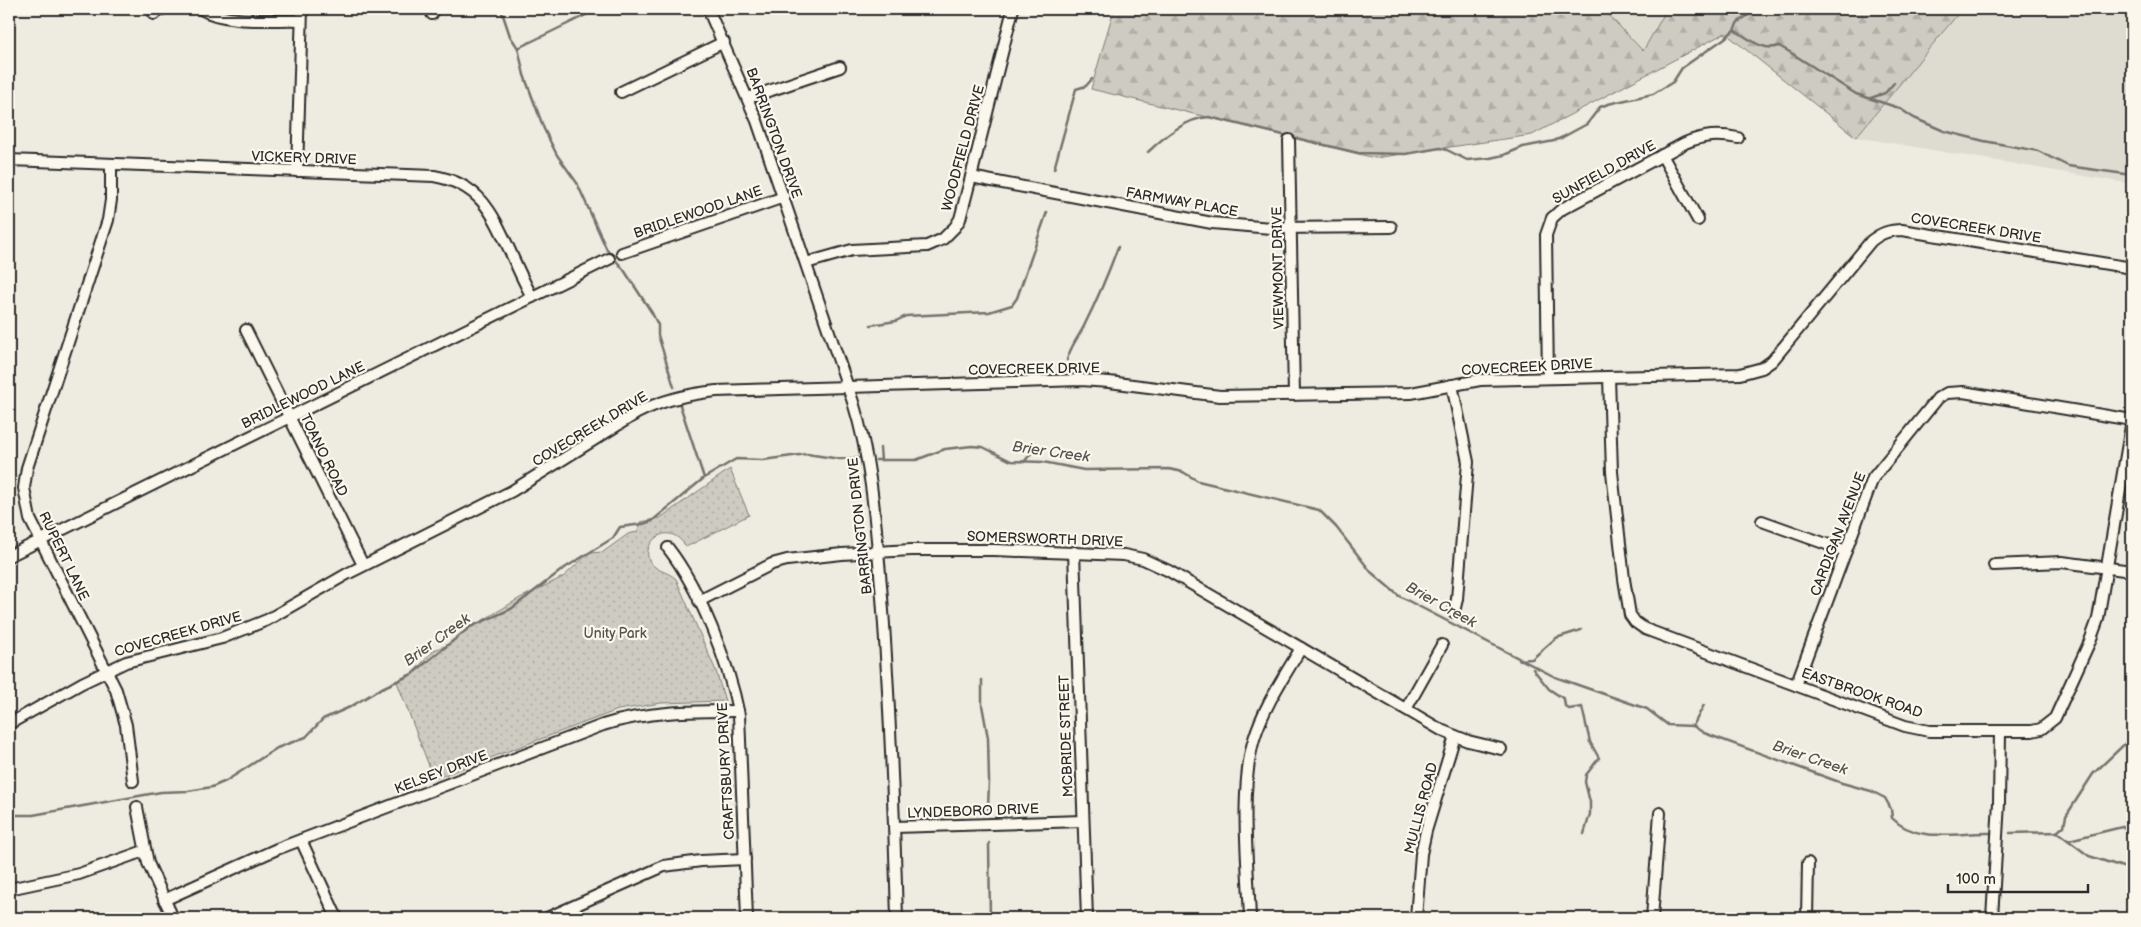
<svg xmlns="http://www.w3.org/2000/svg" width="2141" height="927" font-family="'Balsamiq Sans',sans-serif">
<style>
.built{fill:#dedbd1}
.forest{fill:url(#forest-firs);stroke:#7c7b76}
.park{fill:url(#park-dots);stroke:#7c7b76}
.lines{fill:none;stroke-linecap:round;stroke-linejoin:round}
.stream{stroke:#74726e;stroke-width:2.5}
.minor-casing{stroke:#2b2b2b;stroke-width:14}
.minor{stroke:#fbf7ec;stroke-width:10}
.labels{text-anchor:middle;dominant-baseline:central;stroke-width:4.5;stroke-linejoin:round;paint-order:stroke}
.street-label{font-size:14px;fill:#2b2b2b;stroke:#fbf7ec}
.park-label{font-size:14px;fill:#545351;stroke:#fbf7ec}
.water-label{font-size:15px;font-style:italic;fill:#555552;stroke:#fbf7ec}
</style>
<defs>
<pattern id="forest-firs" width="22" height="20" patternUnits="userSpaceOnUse" patternTransform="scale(1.25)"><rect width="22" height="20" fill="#cecbc2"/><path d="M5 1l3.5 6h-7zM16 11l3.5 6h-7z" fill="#b1aea7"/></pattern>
<pattern id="park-dots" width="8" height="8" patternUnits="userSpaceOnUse" patternTransform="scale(1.25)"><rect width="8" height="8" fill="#cecbc2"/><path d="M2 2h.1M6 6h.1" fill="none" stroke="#b1aea7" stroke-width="1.8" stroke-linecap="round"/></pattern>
</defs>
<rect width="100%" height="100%" fill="#eeebe0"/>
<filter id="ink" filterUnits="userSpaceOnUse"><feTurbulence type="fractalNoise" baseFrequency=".02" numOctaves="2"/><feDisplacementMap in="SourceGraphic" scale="10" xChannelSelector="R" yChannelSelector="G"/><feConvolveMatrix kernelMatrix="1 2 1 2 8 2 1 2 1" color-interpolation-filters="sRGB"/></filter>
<g filter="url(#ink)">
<g class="built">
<polygon points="1603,9 1667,9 1643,51"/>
<polygon points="1962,9 2132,9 2132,184 1856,137"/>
</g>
<polygon class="forest" points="1114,9 1603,9 1643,51 1667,9 1962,9 1856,137 1725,33 1532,135 1375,158 1091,89"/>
<path class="park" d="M 730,469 L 749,515 L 686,547 C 666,514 633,551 655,567 C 662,572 670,573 676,579 L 716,671 L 725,701 L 661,703 L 618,710 L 434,779 L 397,682 L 410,676 L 434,650 L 445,646 L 470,628 L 520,598 L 563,577 L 589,553 L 603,552 L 628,534 L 637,532 L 641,522 L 660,518 Z"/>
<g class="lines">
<g class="stream">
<polyline points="501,9 510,36 518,48 524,75 544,129 557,155 577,183 607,250 624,270 652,313 658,325 658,335 674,387"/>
<path d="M 1734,30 C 1749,38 1762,52 1779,46 L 1788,51 L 1856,94 L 1899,108 L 1914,118 L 1944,131 L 1984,141 L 2038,151 L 2068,166 L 2132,175"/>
<polyline points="518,48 590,13"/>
<polyline points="1871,98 1885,93 1894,83"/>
<path d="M 1148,152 C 1164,137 1186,118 1209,117 L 1358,153 L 1406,154 L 1440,148 L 1447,150 L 1467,160 L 1490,158 L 1504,155 L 1523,147 L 1554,141 L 1563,137 L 1587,124 L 1600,107 L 1608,104 L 1653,94 L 1673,82 L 1682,68 L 1725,38 L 1734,30 L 1738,22 L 1757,9"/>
<polyline points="1054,169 1076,89 1086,86 1092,79"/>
<polyline points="871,325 896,321 906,316 989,312 1012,305 1017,298 1047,212"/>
<path d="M 1067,360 C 1070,347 1078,338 1084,326 C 1097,300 1108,274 1118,247"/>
<polyline points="680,405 704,478"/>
<polyline points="880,448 881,460"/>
<path d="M 876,460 L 916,460 L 945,449 L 972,446 L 983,447 L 1011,461 L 1043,462 L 1084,470 L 1169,469 L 1183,472 L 1198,481 L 1319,510 L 1336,527 L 1371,572 L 1399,596 L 1555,677 L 1647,709 L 1668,725 L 1693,726 L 1704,733 L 1842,783 L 1871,791 L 1885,798 L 1891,809 L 1892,818 C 1917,844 1958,832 1990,833"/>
<polyline points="1024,462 1037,446"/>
<polyline points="1519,660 1532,659 1556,638 1581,630"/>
<polyline points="1533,669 1549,689 1564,699 1565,706 1569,709 1582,707 1590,742 1599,758 1586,775 1585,782 1590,802 1590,814 1584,834"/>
<polyline points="982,680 982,705 988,738 989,781 988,809"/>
<polyline points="1693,726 1704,705"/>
<polyline points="9,815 33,815 161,792 188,791 212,787 226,781 277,748 306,737 323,719 350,707 382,688 412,674 470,627 511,609 563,569 613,538 620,527 643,524 652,521 704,478 736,459 763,460 807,454 840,459 860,458"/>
<polyline points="2057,832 2064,826 2066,816 2093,774 2132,737"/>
<polyline points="2010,833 2057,832 2089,856 2132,870"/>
<polyline points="2069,840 2122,827 2132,828"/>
<polyline points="989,843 990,918"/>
</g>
<g class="minor-casing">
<g id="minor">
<path d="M 201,9 C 226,24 272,19 301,20"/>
<polyline points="431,9 432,14"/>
<path d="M 708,9 L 757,121 L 853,402 C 873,466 876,531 882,597 C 890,704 894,811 897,918"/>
<polyline points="154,14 162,9"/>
<polyline points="621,92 724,42"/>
<polyline points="748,98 840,67"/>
<polyline points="1289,140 1294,395"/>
<polyline points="1662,155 1698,220"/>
<path d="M 9,160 L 434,176 C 480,184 492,212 510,251 C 517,267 524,282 532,297"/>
<polyline points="111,165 111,200 108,220 27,468 24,488 30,519 116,690 126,725 133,781"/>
<polyline points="297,171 302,9"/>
<polyline points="971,177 1212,223 1271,228 1391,227"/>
<polyline points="622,253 784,197"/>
<polyline points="806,263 852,250 927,246 943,239 955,227 960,219 971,177 1013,9"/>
<polyline points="246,330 363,565"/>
<polyline points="1609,377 1612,472 1624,579 1630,615 1635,622 1645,629 1905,726 1929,731 2032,731 2041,729 2055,718 2090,641 2098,619 2132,420"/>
<path d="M 1548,378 L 1546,235 L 1552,218 L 1562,209 L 1685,143 C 1704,135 1718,134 1738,138"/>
<polyline points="1452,385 1468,462 1457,599 1454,612"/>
<polyline points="1762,521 1846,551"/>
<path d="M 668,548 C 700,589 729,664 739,715 L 747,918"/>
<polyline points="1074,552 1087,918"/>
<polyline points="9,556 609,259"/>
<polyline points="1994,565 2062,562 2132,571"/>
<polyline points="699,601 772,564 787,560 842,554 911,550 994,550 1124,555 1143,559 1169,571 1443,731 1468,741 1501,749"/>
<polyline points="1796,685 1873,478 1938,398 1947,393 1963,392 2132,420"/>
<polyline points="1406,709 1442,645"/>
<path d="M 9,724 L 82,683 L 126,662 L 222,638 L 267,620 L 347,574 L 512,491 L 637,413 C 662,400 688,394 716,391 L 1081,380 L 1109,382 L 1220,396 L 1411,393 L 1480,380 L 1740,374 L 1762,368 L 1772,361 L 1871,241 C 1881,233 1889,230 1902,230 L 2132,268"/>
<polyline points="137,807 148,863 173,918"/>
<polyline points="895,827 1083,821"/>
<polyline points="301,840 337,918"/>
<polyline points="9,889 79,874 144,851"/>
<path d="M 164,900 L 277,849 L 603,725 C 647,711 692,711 738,711"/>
<polyline points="547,918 664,866 701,861 745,859"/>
<path d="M 1250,918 C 1248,864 1239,790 1254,739 C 1264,706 1284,677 1301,648"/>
<polyline points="1416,918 1421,854 1426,831 1455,736"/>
<polyline points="1652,918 1660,813"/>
<polyline points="1807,918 1808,863"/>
<polyline points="1992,918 1999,803 2000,732"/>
</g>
</g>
<use href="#minor" class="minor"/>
</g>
</g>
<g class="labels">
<g class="street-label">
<text transform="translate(774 133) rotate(70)">BARRINGTON DRIVE</text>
<text transform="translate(963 148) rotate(-75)">WOODFIELD DRIVE</text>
<text transform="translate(304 158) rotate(2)">VICKERY DRIVE</text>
<text transform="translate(1604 172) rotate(-29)">SUNFIELD DRIVE</text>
<text transform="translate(1182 202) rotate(10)">FARMWAY PLACE</text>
<text transform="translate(698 212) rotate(-19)">BRIDLEWOOD LANE</text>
<text transform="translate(1976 228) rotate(9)">COVECREEK DRIVE</text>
<text transform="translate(1278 268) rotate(-91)">VIEWMONT DRIVE</text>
<text transform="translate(1527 367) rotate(-3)">COVECREEK DRIVE</text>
<text transform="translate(1034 369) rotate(-1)">COVECREEK DRIVE</text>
<text transform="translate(303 395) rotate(-26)">BRIDLEWOOD LANE</text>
<text transform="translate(590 429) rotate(-31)">COVECREEK DRIVE</text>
<text transform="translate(324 455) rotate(64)">TOANO ROAD</text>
<text transform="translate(860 526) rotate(-96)">BARRINGTON DRIVE</text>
<text transform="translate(1838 534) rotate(-69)">CARDIGAN AVENUE</text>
<text transform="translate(1045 539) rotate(2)">SOMERSWORTH DRIVE</text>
<text transform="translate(64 556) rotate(64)">RUPERT LANE</text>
<text transform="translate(178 634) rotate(-16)">COVECREEK DRIVE</text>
<text transform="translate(1862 693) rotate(19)">EASTBROOK ROAD</text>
<text transform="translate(1066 736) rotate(-92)">MCBRIDE STREET</text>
<text transform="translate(726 771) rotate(-93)">CRAFTSBURY DRIVE</text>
<text transform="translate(441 772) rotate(-21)">KELSEY DRIVE</text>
<text transform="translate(1421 808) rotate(-75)">MULLIS ROAD</text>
<text transform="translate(973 811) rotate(-2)">LYNDEBORO DRIVE</text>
</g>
<g class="park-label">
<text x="615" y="633">Unity Park</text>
</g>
<g class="water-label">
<text transform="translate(1051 452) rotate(8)">Brier Creek</text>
<text transform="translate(1441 605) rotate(29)">Brier Creek</text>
<text transform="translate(437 640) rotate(-36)">Brier Creek</text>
<text transform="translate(1810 758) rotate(19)">Brier Creek</text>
</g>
</g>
<rect width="2141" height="927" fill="none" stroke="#fbf7ec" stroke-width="30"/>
<rect x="15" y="15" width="2111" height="897" fill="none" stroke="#2b2b2b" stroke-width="2" filter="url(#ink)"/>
<path d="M1948 884v8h140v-8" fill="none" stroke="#2b2b2b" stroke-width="2.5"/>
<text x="1956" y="884" font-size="15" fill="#2b2b2b" stroke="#fbf7ec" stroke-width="4" paint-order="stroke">100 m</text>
</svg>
